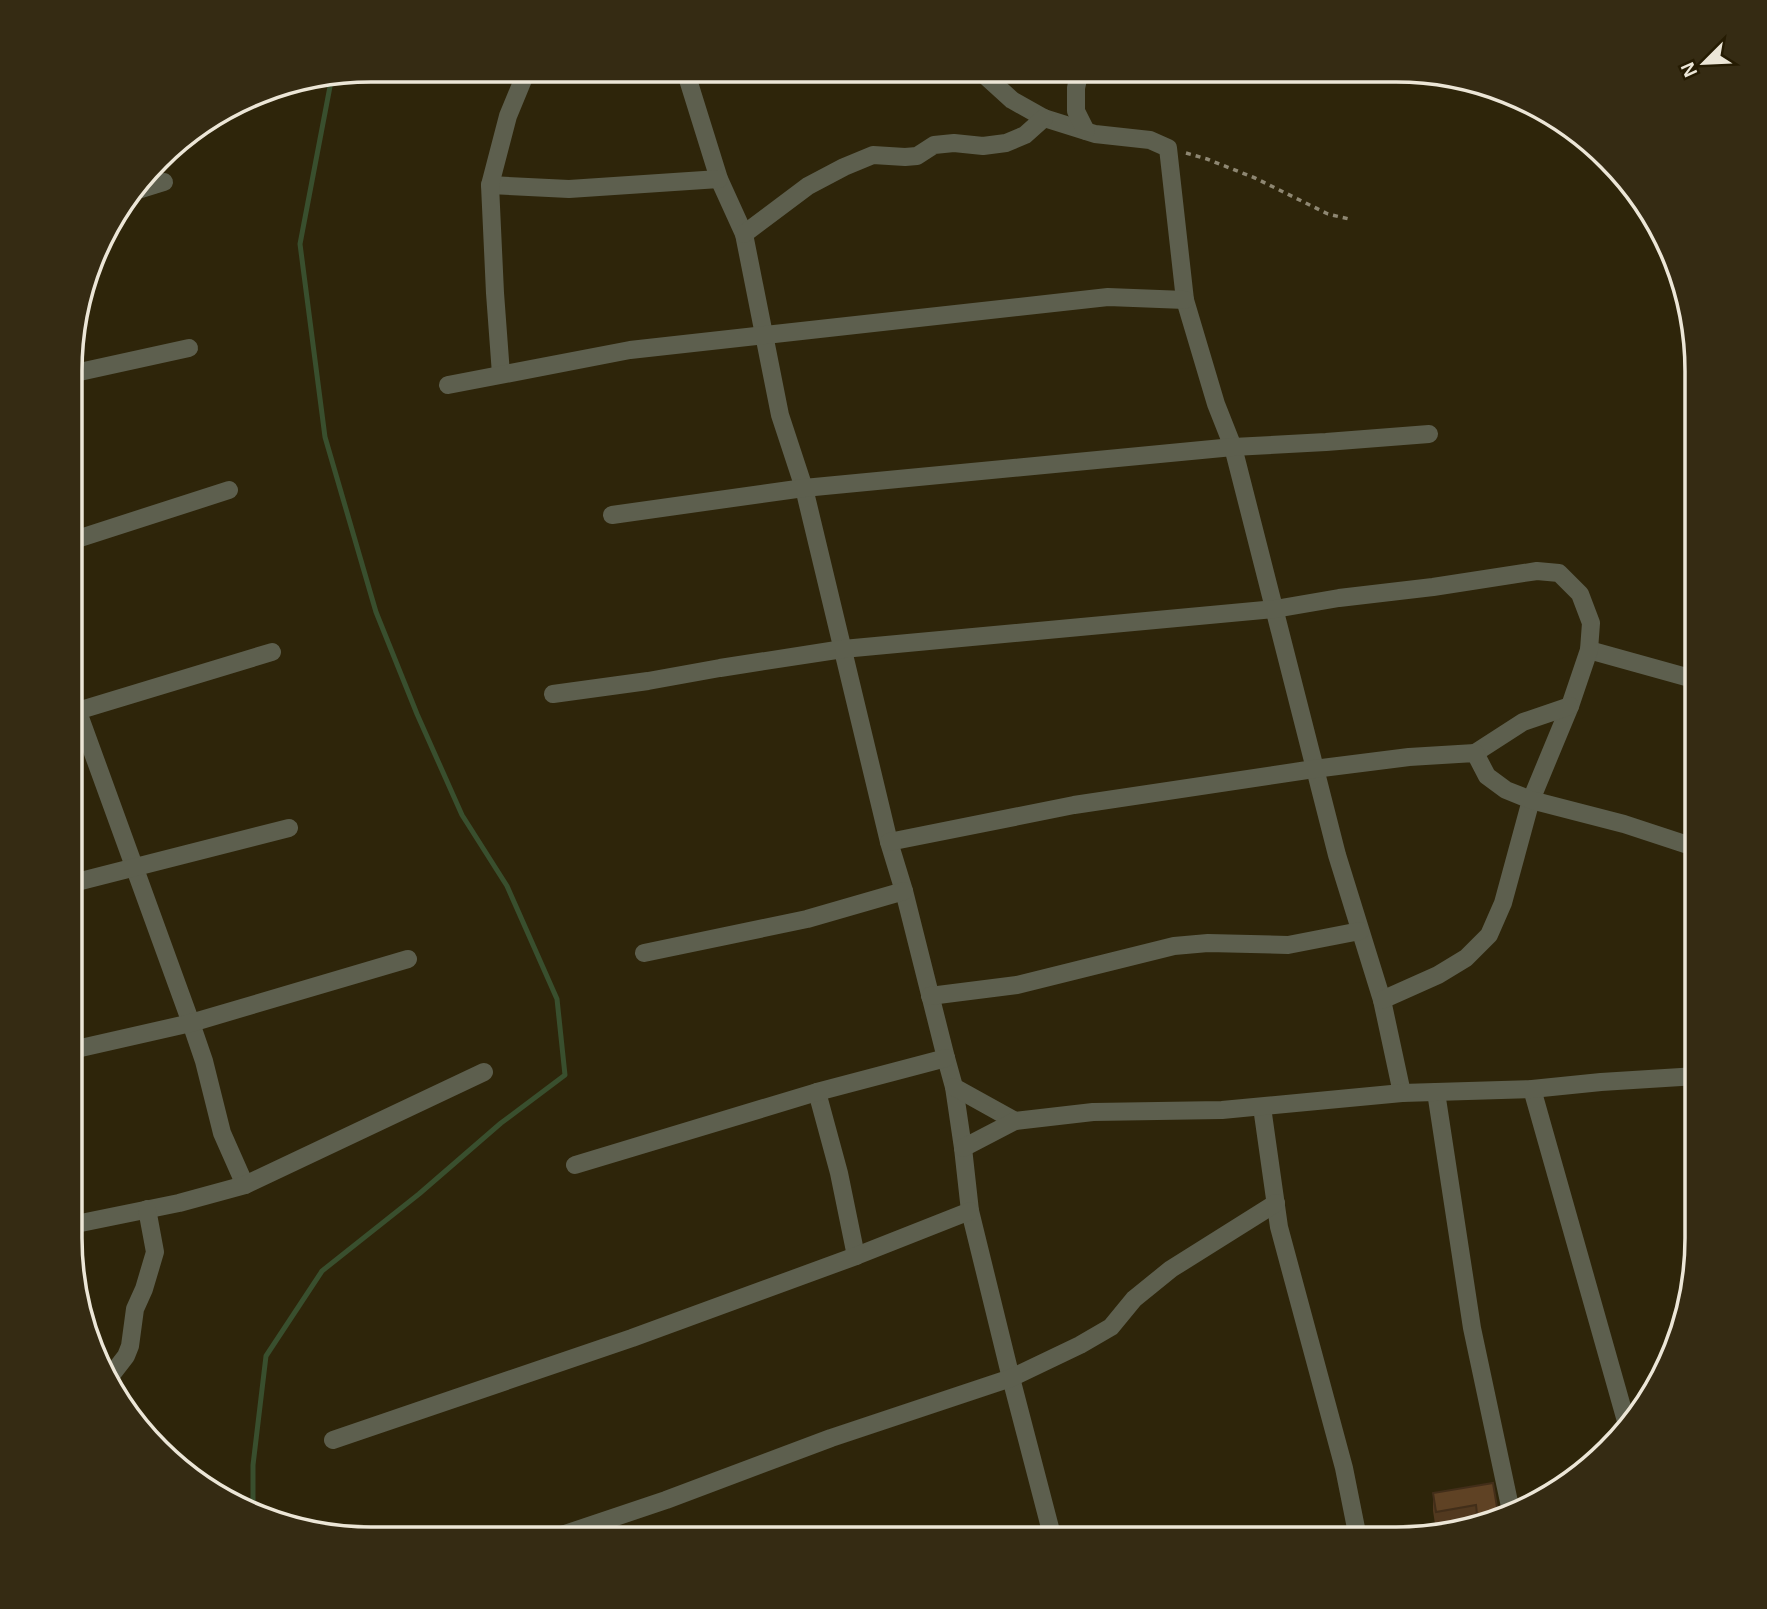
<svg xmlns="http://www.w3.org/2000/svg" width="1767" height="1609" font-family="Arial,sans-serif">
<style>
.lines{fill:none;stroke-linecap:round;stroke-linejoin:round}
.stream{stroke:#394f2e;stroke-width:5}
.path{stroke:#8e8772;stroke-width:3.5;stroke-dasharray:5 5;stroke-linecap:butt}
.street{stroke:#5d5f4e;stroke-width:18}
.wall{fill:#52391f}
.building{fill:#5f4224;stroke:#422e19;stroke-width:2}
.rim{fill:none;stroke:#ece6d7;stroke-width:3.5}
</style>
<rect width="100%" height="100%" fill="#2e250a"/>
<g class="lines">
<polyline class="stream" points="253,1514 253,1465 266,1356 322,1271 419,1194 501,1123 565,1075 557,999 507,886 462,815 417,714 376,612 325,437 300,244 332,76"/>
<polyline class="path" points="1186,153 1207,159 1255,178 1328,214 1349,219"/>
<g class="street">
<polyline points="685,70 719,179 744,234 780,415 804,488 889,842 904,891 946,1058 954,1087 963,1148 970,1211 1011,1378 1053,1539"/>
<polyline points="979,70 1012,100 1044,118 1095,134 1150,140 1168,148 1185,300 1216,404 1233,447 1337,855 1382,1000 1402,1093"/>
<polyline points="1080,70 1076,88 1076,111 1086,131"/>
<polyline points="490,185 569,189 719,179"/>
<polyline points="135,191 164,182"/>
<polyline points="744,234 808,186 844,167 873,155 905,157 917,156 934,145 954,143 983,146 1006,143 1025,135 1044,118"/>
<polyline points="75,373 189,348"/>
<polyline points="501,374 495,293 490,185 508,116 527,70"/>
<polyline points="448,385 630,350 1108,297 1185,300"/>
<polyline points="612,515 804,488 1233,447 1326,442 1429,434"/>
<polyline points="74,540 229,490"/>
<polyline points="1589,650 1697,680"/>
<polyline points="553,694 648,681 720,668 843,649 1275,609 1339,598 1433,587 1537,571 1559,573 1580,594 1591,623 1589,650 1570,706 1531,800 1503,903 1489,935 1466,958 1438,975 1382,1000"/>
<polyline points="74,701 191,1023 204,1061 222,1133 245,1185"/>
<polyline points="74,712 272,652"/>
<polyline points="1475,753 1523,722 1570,706"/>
<polyline points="889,842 1074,805 1314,769 1409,757 1475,753 1487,776 1506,790 1531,800 1624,824 1697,848"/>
<polyline points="73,883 289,828"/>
<polyline points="644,953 807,919 904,891"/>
<polyline points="930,996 1017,985 1174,946 1208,943 1288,945 1360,931"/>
<polyline points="72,1050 191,1023 408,959"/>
<polyline points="954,1087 1015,1121"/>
<polyline points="1532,1089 1626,1421"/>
<polyline points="817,1092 839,1173 856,1256"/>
<polyline points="1436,1092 1472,1328 1512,1516"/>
<polyline points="1262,1107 1279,1227 1344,1468 1358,1538"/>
<polyline points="963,1148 1015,1121 1093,1112 1222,1110 1402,1093 1532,1089 1601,1082 1697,1076"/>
<polyline points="575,1165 817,1092 946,1058"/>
<polyline points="71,1225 179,1203 245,1185 484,1072"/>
<polyline points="109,1378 126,1356 130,1346 135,1309 144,1289 155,1252 147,1209"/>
<polyline points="333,1440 632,1338 856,1256 970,1211"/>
<polyline points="550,1539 666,1500 831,1438 1011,1378 1080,1345 1111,1327 1134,1299 1171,1269 1276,1203"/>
</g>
</g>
<polygon class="wall" points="1493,1483 1499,1519 1476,1524 1476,1523 1437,1529 1437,1533 1414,1538 1414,1528 1435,1524 1433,1511 1433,1493"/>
<g class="building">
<polygon points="1493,1483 1499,1519 1478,1523 1476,1505 1436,1512 1433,1493"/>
<polygon points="1436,1524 1437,1533 1416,1538 1414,1528"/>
</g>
<path d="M0 0H1767V1609H0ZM371 82H1396A289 289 0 0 1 1685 371V1238A289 289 0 0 1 1396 1527H371A289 289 0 0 1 82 1238V371A289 289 0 0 1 371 82Z" fill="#352b13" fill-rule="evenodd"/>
<path class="rim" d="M371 82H1396A289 289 0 0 1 1685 371V1238A289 289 0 0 1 1396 1527H371A289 289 0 0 1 82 1238V371A289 289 0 0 1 371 82Z"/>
<g transform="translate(1704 63) rotate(246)" stroke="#251b02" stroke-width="5" paint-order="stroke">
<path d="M0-5L12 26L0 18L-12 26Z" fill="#ece6d7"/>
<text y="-10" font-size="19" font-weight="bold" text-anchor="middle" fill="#ece6d7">N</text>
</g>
</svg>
